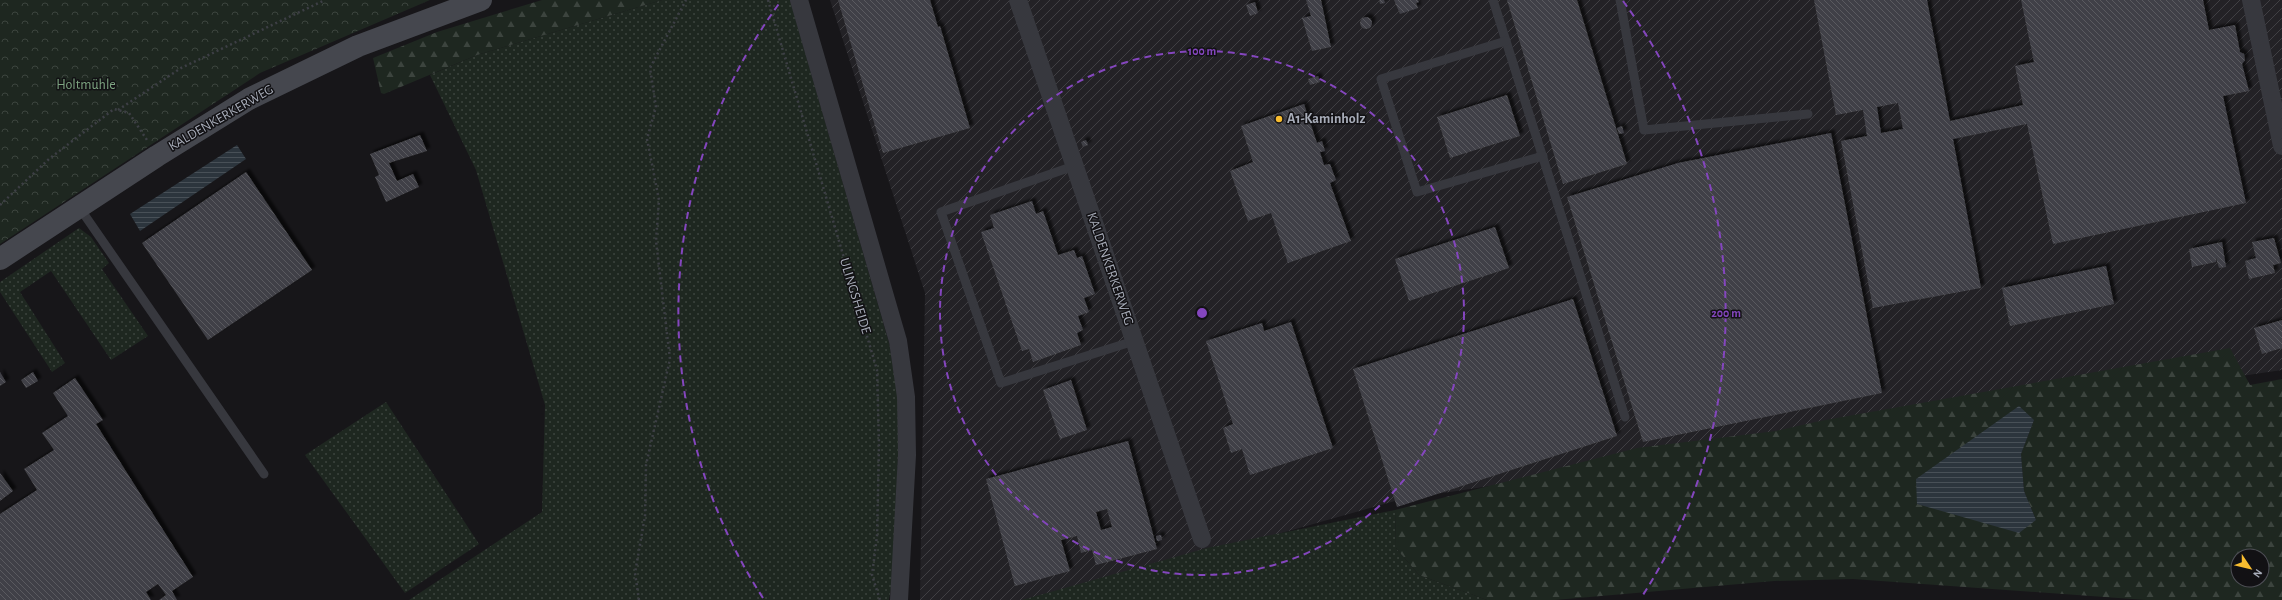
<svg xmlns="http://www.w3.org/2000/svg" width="2282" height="600" font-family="'Alegreya Sans',sans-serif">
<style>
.industrial{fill:url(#industrial-furrows)}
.grass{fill:url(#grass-dots)}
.forest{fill:url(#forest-firs);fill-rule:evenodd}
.park{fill:url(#park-crowns)}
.water{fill:url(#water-rules)}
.building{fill:url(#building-back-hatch);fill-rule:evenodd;filter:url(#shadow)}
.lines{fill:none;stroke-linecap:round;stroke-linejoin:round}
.path{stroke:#3d3f45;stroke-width:2.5;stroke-dasharray:2 3;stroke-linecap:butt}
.service{stroke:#37383e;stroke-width:9}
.minor{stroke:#37383e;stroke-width:18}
.secondary{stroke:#45474e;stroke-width:22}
.ring{fill:none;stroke:#8446be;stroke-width:2;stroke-dasharray:7 5}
.poi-dot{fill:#f8bc2f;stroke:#121114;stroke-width:1.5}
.labels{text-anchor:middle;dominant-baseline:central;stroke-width:3;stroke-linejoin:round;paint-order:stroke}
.park-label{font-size:14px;fill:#7ea582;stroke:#121114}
.street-label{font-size:14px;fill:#a8adb9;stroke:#121114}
.poi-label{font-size:14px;font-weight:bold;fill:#a8adb9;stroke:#121114;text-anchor:start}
.centre{fill:#8446be;stroke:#121114;stroke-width:2}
.ring-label{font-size:12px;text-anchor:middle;font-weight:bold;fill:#8446be;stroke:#121114;stroke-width:3;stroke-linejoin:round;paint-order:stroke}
</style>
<defs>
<pattern id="industrial-furrows" width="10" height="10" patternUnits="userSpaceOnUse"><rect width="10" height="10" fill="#232226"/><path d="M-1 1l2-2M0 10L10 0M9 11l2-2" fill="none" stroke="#403f43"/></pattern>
<pattern id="grass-dots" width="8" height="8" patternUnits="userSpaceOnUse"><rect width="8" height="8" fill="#1e2720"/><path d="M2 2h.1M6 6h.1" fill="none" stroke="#3c443e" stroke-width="1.8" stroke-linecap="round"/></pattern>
<pattern id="forest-firs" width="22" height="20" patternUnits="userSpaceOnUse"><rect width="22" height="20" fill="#1e2720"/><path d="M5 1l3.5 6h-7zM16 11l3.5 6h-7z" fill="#3c443e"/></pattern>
<pattern id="park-crowns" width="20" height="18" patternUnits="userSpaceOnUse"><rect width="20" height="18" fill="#1e2720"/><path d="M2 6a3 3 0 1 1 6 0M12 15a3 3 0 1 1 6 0" fill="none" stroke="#3c443e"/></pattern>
<pattern id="water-rules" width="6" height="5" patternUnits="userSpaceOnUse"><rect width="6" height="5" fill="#2c353d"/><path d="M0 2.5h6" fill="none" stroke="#485057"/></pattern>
<pattern id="building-back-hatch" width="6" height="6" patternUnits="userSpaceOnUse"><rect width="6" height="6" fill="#414146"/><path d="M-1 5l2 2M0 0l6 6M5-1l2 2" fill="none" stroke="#5a5a5f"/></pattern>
<filter id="shadow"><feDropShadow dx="3.5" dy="-3.5" stdDeviation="1" flood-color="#0009"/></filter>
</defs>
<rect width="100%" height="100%" fill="#171619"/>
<polygon class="industrial" points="830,0 2282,0 2282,370 1402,499 1043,600 920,600 925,293"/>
<g class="grass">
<polygon points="662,0 790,0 889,343 898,398 898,455 893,576 889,600 409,600 542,512 545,405 476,170 430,75 477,55"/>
<polygon points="79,228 91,237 109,263 102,269 148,336 111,360 51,271 20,292 65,363 52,372 0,292 0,282"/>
<polygon points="386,402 479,544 405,593 305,455"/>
<polygon points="1395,510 1396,548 1419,575 1487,600 1022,600 1207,548"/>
</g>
<g class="forest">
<polygon points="542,0 662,0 477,55 384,94 381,93 373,58 437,32"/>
<path d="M 2230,348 L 2250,385 L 2282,379 L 2282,600 L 2146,600 L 1853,579 L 1774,581 L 1555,600 L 1487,600 L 1419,575 L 1396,548 L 1395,510 L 1637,448 L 1776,431 L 1820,421 ZM 2034,420 L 2021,454 L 2024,491 L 2036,520 L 1918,504 ZM 2238,556 L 2262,556 L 2262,580 L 2238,580 Z"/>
</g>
<polygon class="park" points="0,0 430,0 260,73 0,244"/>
<g class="water">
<polygon points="237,145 246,159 140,231 130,214"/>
<polygon points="2019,406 2034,420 2021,454 2024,491 2036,520 2019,533 1917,504 1916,479"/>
</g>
<g class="building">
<polygon points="838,0 930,0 938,27 940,26 970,128 883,153"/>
<polygon points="1306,0 1321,0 1331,47 1312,51 1302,18 1311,16"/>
<polygon points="1379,0 1384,0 1385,3 1380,4"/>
<polygon points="1394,0 1418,0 1419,2 1416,3 1418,8 1400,14"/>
<polygon points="1507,0 1577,0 1627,164 1563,184"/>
<path d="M 1814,0 L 1927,0 L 1950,121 L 2023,105 L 2015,66 L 2034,62 L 2021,0 L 2203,0 L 2209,30 L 2235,25 L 2240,52 L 2244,54 L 2245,60 L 2242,64 L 2249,91 L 2223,96 L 2246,203 L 2053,244 L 2027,124 L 1953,139 L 1981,288 L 1873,308 L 1841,141 L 1867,136 L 1863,110 L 1836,115 ZM 1898,103 L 1903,129 L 1881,133 L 1877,107 Z"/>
<polygon points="1255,2 1258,13 1250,16 1246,5"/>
<circle cx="1366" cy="23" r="6"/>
<polygon points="1318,76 1320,82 1310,85 1308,79"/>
<polygon points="1507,95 1520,136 1450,158 1437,117"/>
<polygon points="1304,104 1317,143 1322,141 1325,151 1320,152 1324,165 1330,164 1336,180 1330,183 1351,241 1288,263 1271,213 1248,221 1230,171 1253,162 1241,126"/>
<polygon points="1622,126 1624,133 1619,134 1617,128"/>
<polygon points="1831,133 1882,393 1643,442 1567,197 1678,163"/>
<polygon points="420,135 427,151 389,163 397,181 413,174 419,187 386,202 375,177 379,175 370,154"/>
<polygon points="1086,140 1088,145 1083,147 1081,142"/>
<polygon points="246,172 312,270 208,340 142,243"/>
<polygon points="1032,201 1036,214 1043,211 1058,255 1074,250 1077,258 1082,256 1095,294 1084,298 1089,312 1078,316 1083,330 1077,333 1081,345 1033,362 1029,349 1022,351 981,232 994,228 990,215"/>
<polygon points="1495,227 1509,268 1409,301 1395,259"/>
<polygon points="2274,238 2281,263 2273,265 2275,273 2249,279 2245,261 2256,258 2252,242"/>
<polygon points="2222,242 2226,267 2219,268 2216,258 2216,262 2192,267 2189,249"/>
<polygon points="2106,266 2114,304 2010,326 2002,288"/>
<polygon points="1573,299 1617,436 1397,507 1353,369"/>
<polygon points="2282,320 2282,348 2262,354 2254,328"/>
<polygon points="1291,322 1333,448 1250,475 1242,449 1231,453 1223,428 1233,424 1206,341 1262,323 1264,331"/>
<polygon points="0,372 6,382 0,386"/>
<polygon points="33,372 38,381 26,388 21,380"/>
<polygon points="75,378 103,420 96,424 193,577 172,591 177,600 159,600 166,595 158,584 146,592 151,600 0,600 0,514 37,490 24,469 54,450 42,433 68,416 53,393"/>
<polygon points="1071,380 1087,430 1060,439 1043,390"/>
<path d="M 1128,441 L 1157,549 L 1096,565 L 1092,550 L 1081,553 L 1077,536 L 1061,540 L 1070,571 L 1015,586 L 986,479 ZM 1107,509 L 1112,527 L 1101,530 L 1096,512 Z"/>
<polygon points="0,473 13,491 0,501"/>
<polygon points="1161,535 1162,540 1157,541 1156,536"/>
</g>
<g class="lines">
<g class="path">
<polyline points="768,0 877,370 879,445 877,536 872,575 880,600"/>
<polyline points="118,110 181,68 325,0"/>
<polyline points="0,205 49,159 114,109 129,113 147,140"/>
<polyline points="639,600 635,573 645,516 646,465 670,359 656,241 659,200 647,139 656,107 650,68 686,0"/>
</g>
<g class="service">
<polyline points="1493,0 1625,417"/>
<polyline points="1620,0 1644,130 1808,114"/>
<polyline points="1506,41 1381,79 1417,192 1543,156"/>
<polyline points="1074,166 941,212 1001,383 1134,341"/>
<polyline points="79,207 264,474"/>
</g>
<g class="minor">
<polyline points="799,0 898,341 906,397 907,455 899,600"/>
<polyline points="1018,0 1202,539"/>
<polyline points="2251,0 2282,146"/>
</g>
<polyline class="secondary" points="0,259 157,156 249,99 358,46 481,0"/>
</g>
<g class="ring">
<circle cx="1202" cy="313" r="262"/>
<path d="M763 598A524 524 0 0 1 781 1M1623 1A524 524 0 0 1 1641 598"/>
</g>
<circle class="poi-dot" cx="1279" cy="119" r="4"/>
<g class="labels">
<g class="park-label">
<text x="86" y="85">Holtmühle</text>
</g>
<g class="street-label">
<text transform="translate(221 118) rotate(-30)">KALDENKERKERWEG</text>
<text transform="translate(1110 269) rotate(71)">KALDENKERKERWEG</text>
<text transform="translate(855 296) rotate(73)">ULINGSHEIDE</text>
</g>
<g class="poi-label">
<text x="1287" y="119">A1-Kaminholz</text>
</g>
</g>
<circle cx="1202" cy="313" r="6" class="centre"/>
<g class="ring-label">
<text x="1202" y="55">100 m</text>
<text x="1726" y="317">200 m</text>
</g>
<g transform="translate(2250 568) rotate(125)"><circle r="19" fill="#121114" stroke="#4e4f56"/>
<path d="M0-3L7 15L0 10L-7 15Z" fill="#f8bc2f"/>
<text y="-6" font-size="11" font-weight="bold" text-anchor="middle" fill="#a8adb9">N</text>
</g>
</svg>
